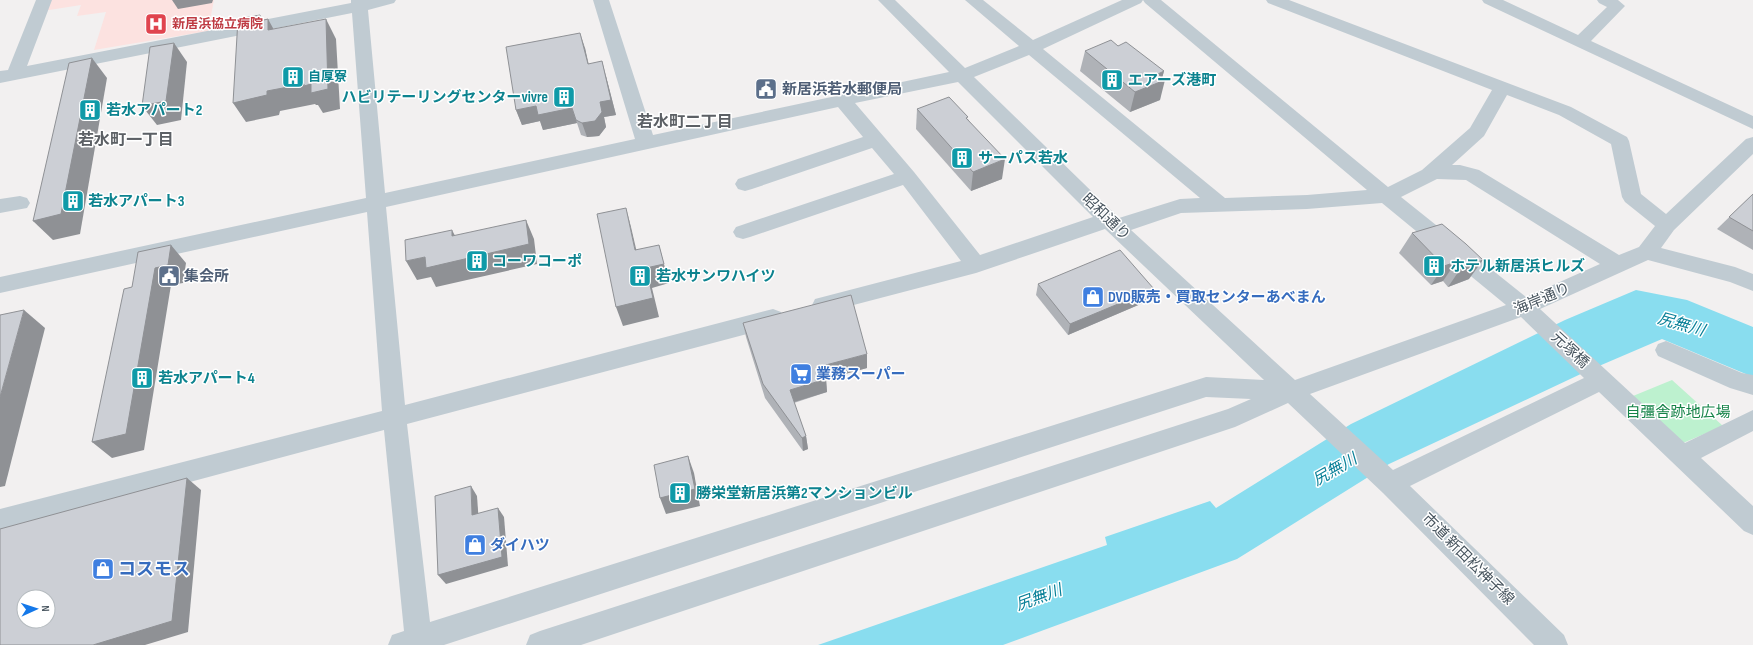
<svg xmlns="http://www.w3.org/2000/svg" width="1753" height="645" font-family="'Sofia Sans Condensed','Noto Sans JP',sans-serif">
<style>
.medical{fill:#fce2e0}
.green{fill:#bdf1cf}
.water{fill:#89ddef}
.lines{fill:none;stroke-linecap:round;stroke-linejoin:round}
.minor{fill:#c0cbd2;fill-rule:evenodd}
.wall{fill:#afb2b7}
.shaded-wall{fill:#8f9195}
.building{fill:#cccfd5;stroke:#8f9195;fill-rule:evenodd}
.labels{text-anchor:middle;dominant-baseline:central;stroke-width:3;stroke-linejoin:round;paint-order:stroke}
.far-health-label{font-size:13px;font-weight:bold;fill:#be3a42;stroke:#fff;text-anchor:start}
.far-culture-label{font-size:13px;font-weight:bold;fill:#0d838f;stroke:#fff;text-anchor:start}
.culture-label{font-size:15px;font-weight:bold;fill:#0d838f;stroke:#fff;text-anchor:start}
.service-label{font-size:15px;font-weight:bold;fill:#4e5e75;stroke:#fff;text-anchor:start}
.street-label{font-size:15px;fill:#47545e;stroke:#fff}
.shop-label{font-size:15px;font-weight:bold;fill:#366cbe;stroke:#fff;text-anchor:start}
.park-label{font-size:15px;fill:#148347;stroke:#fff}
.neighbourhood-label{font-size:16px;font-weight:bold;fill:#5c6065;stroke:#fff}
.water-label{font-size:16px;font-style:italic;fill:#098098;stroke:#fff}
.near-shop-label{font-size:18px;font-weight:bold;fill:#366cbe;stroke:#fff;text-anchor:start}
</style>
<rect width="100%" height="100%" fill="#f2f0f0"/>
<polygon class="medical" points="46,0 214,0 208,31 94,50 106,12 77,16 81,5 43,11"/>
<polygon class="green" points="1672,380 1723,426 1683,443 1633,396"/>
<polygon class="water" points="1636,290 1687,300 1753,327 1753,377 1662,339 1585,372 1389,464 1237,559 1003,645 818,645 1107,545 1105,537 1210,501 1216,508 1351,424 1565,320"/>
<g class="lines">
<g class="minor">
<path d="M 36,0 L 52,0 L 27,66 L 351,3 L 351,0 L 396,0 L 394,3 L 368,10 L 385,193 L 635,139 L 593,0 L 609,0 L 653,135 L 949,72 L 878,0 L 895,0 L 965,68 L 1019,46 L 965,0 L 983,0 L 1033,40 L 1122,0 L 1161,0 L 1388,187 L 1422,170 L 1470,128 L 1492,90 L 1268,3 L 1266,0 L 1289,0 L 1571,107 L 1627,137 L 1629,141 L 1641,194 L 1666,214 L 1746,139 L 1753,137 L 1753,154 L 1674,230 L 1661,248 L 1735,267 L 1753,274 L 1753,291 L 1730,282 L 1648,260 L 1540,309 L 1685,443 L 1753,410 L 1753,431 L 1701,458 L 1753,506 L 1753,535 L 1744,531 L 1599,392 L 1410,486 L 1564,635 L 1568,645 L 1534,645 L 1383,493 L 1288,403 L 1235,427 L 581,645 L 526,645 L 530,635 L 540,631 L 1228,409 L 1251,399 L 1206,397 L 444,645 L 388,645 L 392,635 L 404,631 L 384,430 L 0,533 L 0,509 L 382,411 L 367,212 L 0,293 L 0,277 L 366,198 L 352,13 L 0,83 L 0,71 L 8,70 ZM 1143,0 L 1145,3 L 1367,190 L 1307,195 L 1225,198 L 1043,49 L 1141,3 ZM 1029,55 L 1200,198 L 1180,199 L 1119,218 L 974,77 ZM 958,82 L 1093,217 L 980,255 L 914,172 L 855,103 ZM 1507,95 L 1559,115 L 1611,144 L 1622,197 L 1625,202 L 1655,226 L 1639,247 L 1619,255 L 1479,170 L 1460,165 L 1452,165 L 1484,136 ZM 838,107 L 863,137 L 738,179 L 735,184 L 738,189 L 745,191 L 752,189 L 872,148 L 894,174 L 736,227 L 733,232 L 736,237 L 743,239 L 750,237 L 903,185 L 961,261 L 815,299 L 812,305 L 815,311 L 823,313 L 976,273 L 1105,229 L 1264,380 L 1206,377 L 430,622 L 407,424 L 773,327 L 781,324 L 784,318 L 781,312 L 773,309 L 405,405 L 386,207 ZM 1437,179 L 1466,180 L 1600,264 L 1526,297 L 1401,197 ZM 1382,203 L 1506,305 L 1295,380 L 1131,230 L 1181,213 L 1307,209 ZM 1521,317 L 1584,378 L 1393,470 L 1310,394 Z"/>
<polygon points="1482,0 1503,0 1578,35 1607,7 1599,3 1597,0 1618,0 1625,6 1591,41 1753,116 1753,129 1484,3"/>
<polygon points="20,196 27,198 30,203 27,208 0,213 0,199"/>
<polygon points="1666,341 1742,373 1753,375 1753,395 1730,388 1658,356 1655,350 1658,344"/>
</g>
</g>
<g class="wall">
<polygon points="1118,46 1164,71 1162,78 1160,100 1130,112 1080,71 1085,51"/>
<polygon points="585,48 588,64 606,76 616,115 604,117 606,127 599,136 587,137 581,135 577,123 543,130 540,121 522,125 516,110"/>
<polygon points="917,109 968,119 1002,179 971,191 916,129"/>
<polygon points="1753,194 1753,250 1717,229"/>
<polygon points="1442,224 1469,279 1448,287 1443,281 1431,285 1399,253 1412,233"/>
<polygon points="1038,284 1150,300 1068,335 1036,295"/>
<polygon points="743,323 867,368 826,379 827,392 794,403 806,436 808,449 803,451 765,398 746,337"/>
</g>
<g class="shaded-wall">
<polygon points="172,0 213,0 212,3 178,9"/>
<polygon points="260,15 268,28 268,19 279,39 279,50 260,21"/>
<polygon points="326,19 336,39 340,109 323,113 318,105 316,105 315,104 280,111 279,115 246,122 233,103 267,91"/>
<polygon points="580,33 585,48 592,79 588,64"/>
<polygon points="174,43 187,62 181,120 157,125 142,106"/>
<polygon points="92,58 107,78 80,234 53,240 33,221"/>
<polygon points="602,61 616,115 604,117 606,127 599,136 587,137 582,123 600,102"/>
<polygon points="1164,71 1161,82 1165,80 1160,100 1130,112 1135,92 1158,74"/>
<polygon points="536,106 572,108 577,123 543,130 540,121 522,125 516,110"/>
<polygon points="1005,159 1002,179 971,191 973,172"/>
<polygon points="626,208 631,227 641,270 635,250"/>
<polygon points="526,220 534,239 537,264 436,287 431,277 417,280 406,261 425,257"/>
<polygon points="452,230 462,249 452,236"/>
<polygon points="171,245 186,263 183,283 171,285 144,450 112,458 92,442 155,268"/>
<polygon points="659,245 669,283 652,288 659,317 623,326 616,307"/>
<polygon points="1483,260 1469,279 1448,287 1461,268"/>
<polygon points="1456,262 1443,281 1431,285 1444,266"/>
<polygon points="1154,289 1150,300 1068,335 1070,324"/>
<polygon points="24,310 45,328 5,486 0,487 0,397"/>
<polygon points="867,354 867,368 823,380 822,366"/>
<polygon points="826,379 827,392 791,403 790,390"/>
<polygon points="806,436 808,449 803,451 802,438"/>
<polygon points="688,456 694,473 700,506 666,514 660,498"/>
<polygon points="187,478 201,490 188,632 145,645 93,645"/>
<polygon points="471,486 477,496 479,524 472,515"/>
<polygon points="498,508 504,517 508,566 446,584 438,575"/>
</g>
<g class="building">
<polygon points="260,15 260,21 268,19 268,30 326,19 328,89 311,93 311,84 304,86 304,84 267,91 267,95 233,103 238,19"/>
<polygon points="580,33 588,64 602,61 611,100 600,102 602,112 595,121 582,123 576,120 572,108 538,115 536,106 516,110 506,47"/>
<polygon points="1111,40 1118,46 1126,42 1164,71 1158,74 1165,80 1135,92 1085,51"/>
<polygon points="174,43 166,101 142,106 150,47"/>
<polygon points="92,58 61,214 33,221 69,63"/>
<polygon points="949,97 968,117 966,118 1005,159 973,172 917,109"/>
<polygon points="1753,194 1753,231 1729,217"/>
<polygon points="626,208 635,250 659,245 664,264 646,268 653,298 616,307 597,214"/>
<polygon points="526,220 529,244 426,268 425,257 406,261 405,240 452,230 452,236"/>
<polygon points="1442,224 1466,244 1483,260 1461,268 1456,262 1444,266 1412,233"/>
<polygon points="171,245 168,265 155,268 126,434 92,442 124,289 132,287 138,252"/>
<polygon points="1120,250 1154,289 1070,324 1038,284"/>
<polygon points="851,295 867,354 822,366 826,379 790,390 806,436 802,438 763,384 743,323"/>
<polygon points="24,310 0,397 0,315"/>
<polygon points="688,456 695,489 660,498 654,465"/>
<path d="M 187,478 L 172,621 L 93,645 L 0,645 L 0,529 ZM 24,597 L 48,597 L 48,621 L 24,621 Z"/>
<polygon points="471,486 472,515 498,508 502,557 438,575 435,496"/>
</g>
<defs>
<g id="hospital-square" transform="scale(1.15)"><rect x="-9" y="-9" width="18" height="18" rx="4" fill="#e0444e" stroke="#fff"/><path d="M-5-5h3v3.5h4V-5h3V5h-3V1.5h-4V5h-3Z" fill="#fff"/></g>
<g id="building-square" transform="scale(1.15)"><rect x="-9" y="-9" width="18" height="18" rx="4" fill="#0f9aa8" stroke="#fff"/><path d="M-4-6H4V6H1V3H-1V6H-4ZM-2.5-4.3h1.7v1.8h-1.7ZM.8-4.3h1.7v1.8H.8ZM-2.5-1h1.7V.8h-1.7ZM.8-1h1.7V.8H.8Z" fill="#fff"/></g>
<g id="civic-square" transform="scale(1.15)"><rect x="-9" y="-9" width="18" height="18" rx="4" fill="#5c6f8a" stroke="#fff"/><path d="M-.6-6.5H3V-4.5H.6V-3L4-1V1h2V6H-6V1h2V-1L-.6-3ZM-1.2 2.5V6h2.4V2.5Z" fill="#fff"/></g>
<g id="shop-square" transform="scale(1.15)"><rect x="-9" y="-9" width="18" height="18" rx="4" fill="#3f7fe0" stroke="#fff"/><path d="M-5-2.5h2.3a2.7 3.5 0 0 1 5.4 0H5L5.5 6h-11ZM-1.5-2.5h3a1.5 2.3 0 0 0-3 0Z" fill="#fff"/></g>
<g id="supermarket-square" transform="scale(1.15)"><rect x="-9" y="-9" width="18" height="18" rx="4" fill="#3f7fe0" stroke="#fff"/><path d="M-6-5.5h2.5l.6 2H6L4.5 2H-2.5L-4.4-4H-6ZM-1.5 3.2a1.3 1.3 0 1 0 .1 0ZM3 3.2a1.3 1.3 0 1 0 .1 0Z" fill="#fff"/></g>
</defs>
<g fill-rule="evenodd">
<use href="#hospital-square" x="156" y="24"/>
<use href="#building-square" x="293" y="77"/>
<use href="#building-square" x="1112" y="80"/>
<use href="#civic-square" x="766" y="89"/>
<use href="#building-square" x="564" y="97"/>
<use href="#building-square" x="90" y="110"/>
<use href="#building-square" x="962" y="158"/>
<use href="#building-square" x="73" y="201"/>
<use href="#building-square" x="477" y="261"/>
<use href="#building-square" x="1434" y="266"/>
<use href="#civic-square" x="169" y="276"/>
<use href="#building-square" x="640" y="276"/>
<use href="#shop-square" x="1093" y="297"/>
<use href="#supermarket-square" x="801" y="374"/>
<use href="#building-square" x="142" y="378"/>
<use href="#building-square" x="680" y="493"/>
<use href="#shop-square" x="475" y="545"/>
<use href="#shop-square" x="103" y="569"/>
</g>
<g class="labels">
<g class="far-health-label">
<text x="172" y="24">新居浜協立病院</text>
</g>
<g class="far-culture-label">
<text x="308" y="77">自厚寮</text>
</g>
<g class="culture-label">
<text x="1128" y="80">エアーズ港町</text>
<text x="548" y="97" text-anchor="end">ハビリテーリングセンターvivre</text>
<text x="106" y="110">若水アパート2</text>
<text x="978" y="158">サーパス若水</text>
<text x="88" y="201">若水アパート3</text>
<text x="492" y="261">コーワコーポ</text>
<text x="1450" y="266">ホテル新居浜ヒルズ</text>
<text x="656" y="276">若水サンワハイツ</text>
<text x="158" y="378">若水アパート4</text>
<text x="696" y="493">勝栄堂新居浜第2マンションビル</text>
</g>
<g class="service-label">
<text x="782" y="89">新居浜若水郵便局</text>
<text x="184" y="276">集会所</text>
</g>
<g class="street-label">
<text transform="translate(1106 217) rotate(44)">昭和通り</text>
<text transform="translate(1542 299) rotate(-23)">海岸通り</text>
<text transform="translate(1570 350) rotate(43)">元塚橋</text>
<text transform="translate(1468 559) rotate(45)">市道 新田松神子線</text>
</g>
<g class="shop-label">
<text x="1108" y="297">DVD販売・買取センターあべまん</text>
<text x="816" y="374">業務スーパー</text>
<text x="490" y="545">ダイハツ</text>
</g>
<g class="park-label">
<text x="1678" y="412">自彊舎跡地広場</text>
</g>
<g class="neighbourhood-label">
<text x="685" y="122">若水町二丁目</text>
<text x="126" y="140">若水町一丁目</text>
</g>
<g class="water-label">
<text transform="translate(1681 325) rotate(16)">尻無川</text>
<text transform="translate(1335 470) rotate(-30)">尻無川</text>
<text transform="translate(1039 598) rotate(-20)">尻無川</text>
</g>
<g class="near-shop-label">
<text x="118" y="569">コスモス</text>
</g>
</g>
<g transform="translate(36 609) rotate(87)"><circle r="19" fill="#ffffff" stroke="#b5bbbf"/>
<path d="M0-3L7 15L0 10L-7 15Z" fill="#1478e9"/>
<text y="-6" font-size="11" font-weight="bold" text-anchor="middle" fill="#47545e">N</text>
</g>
</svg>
